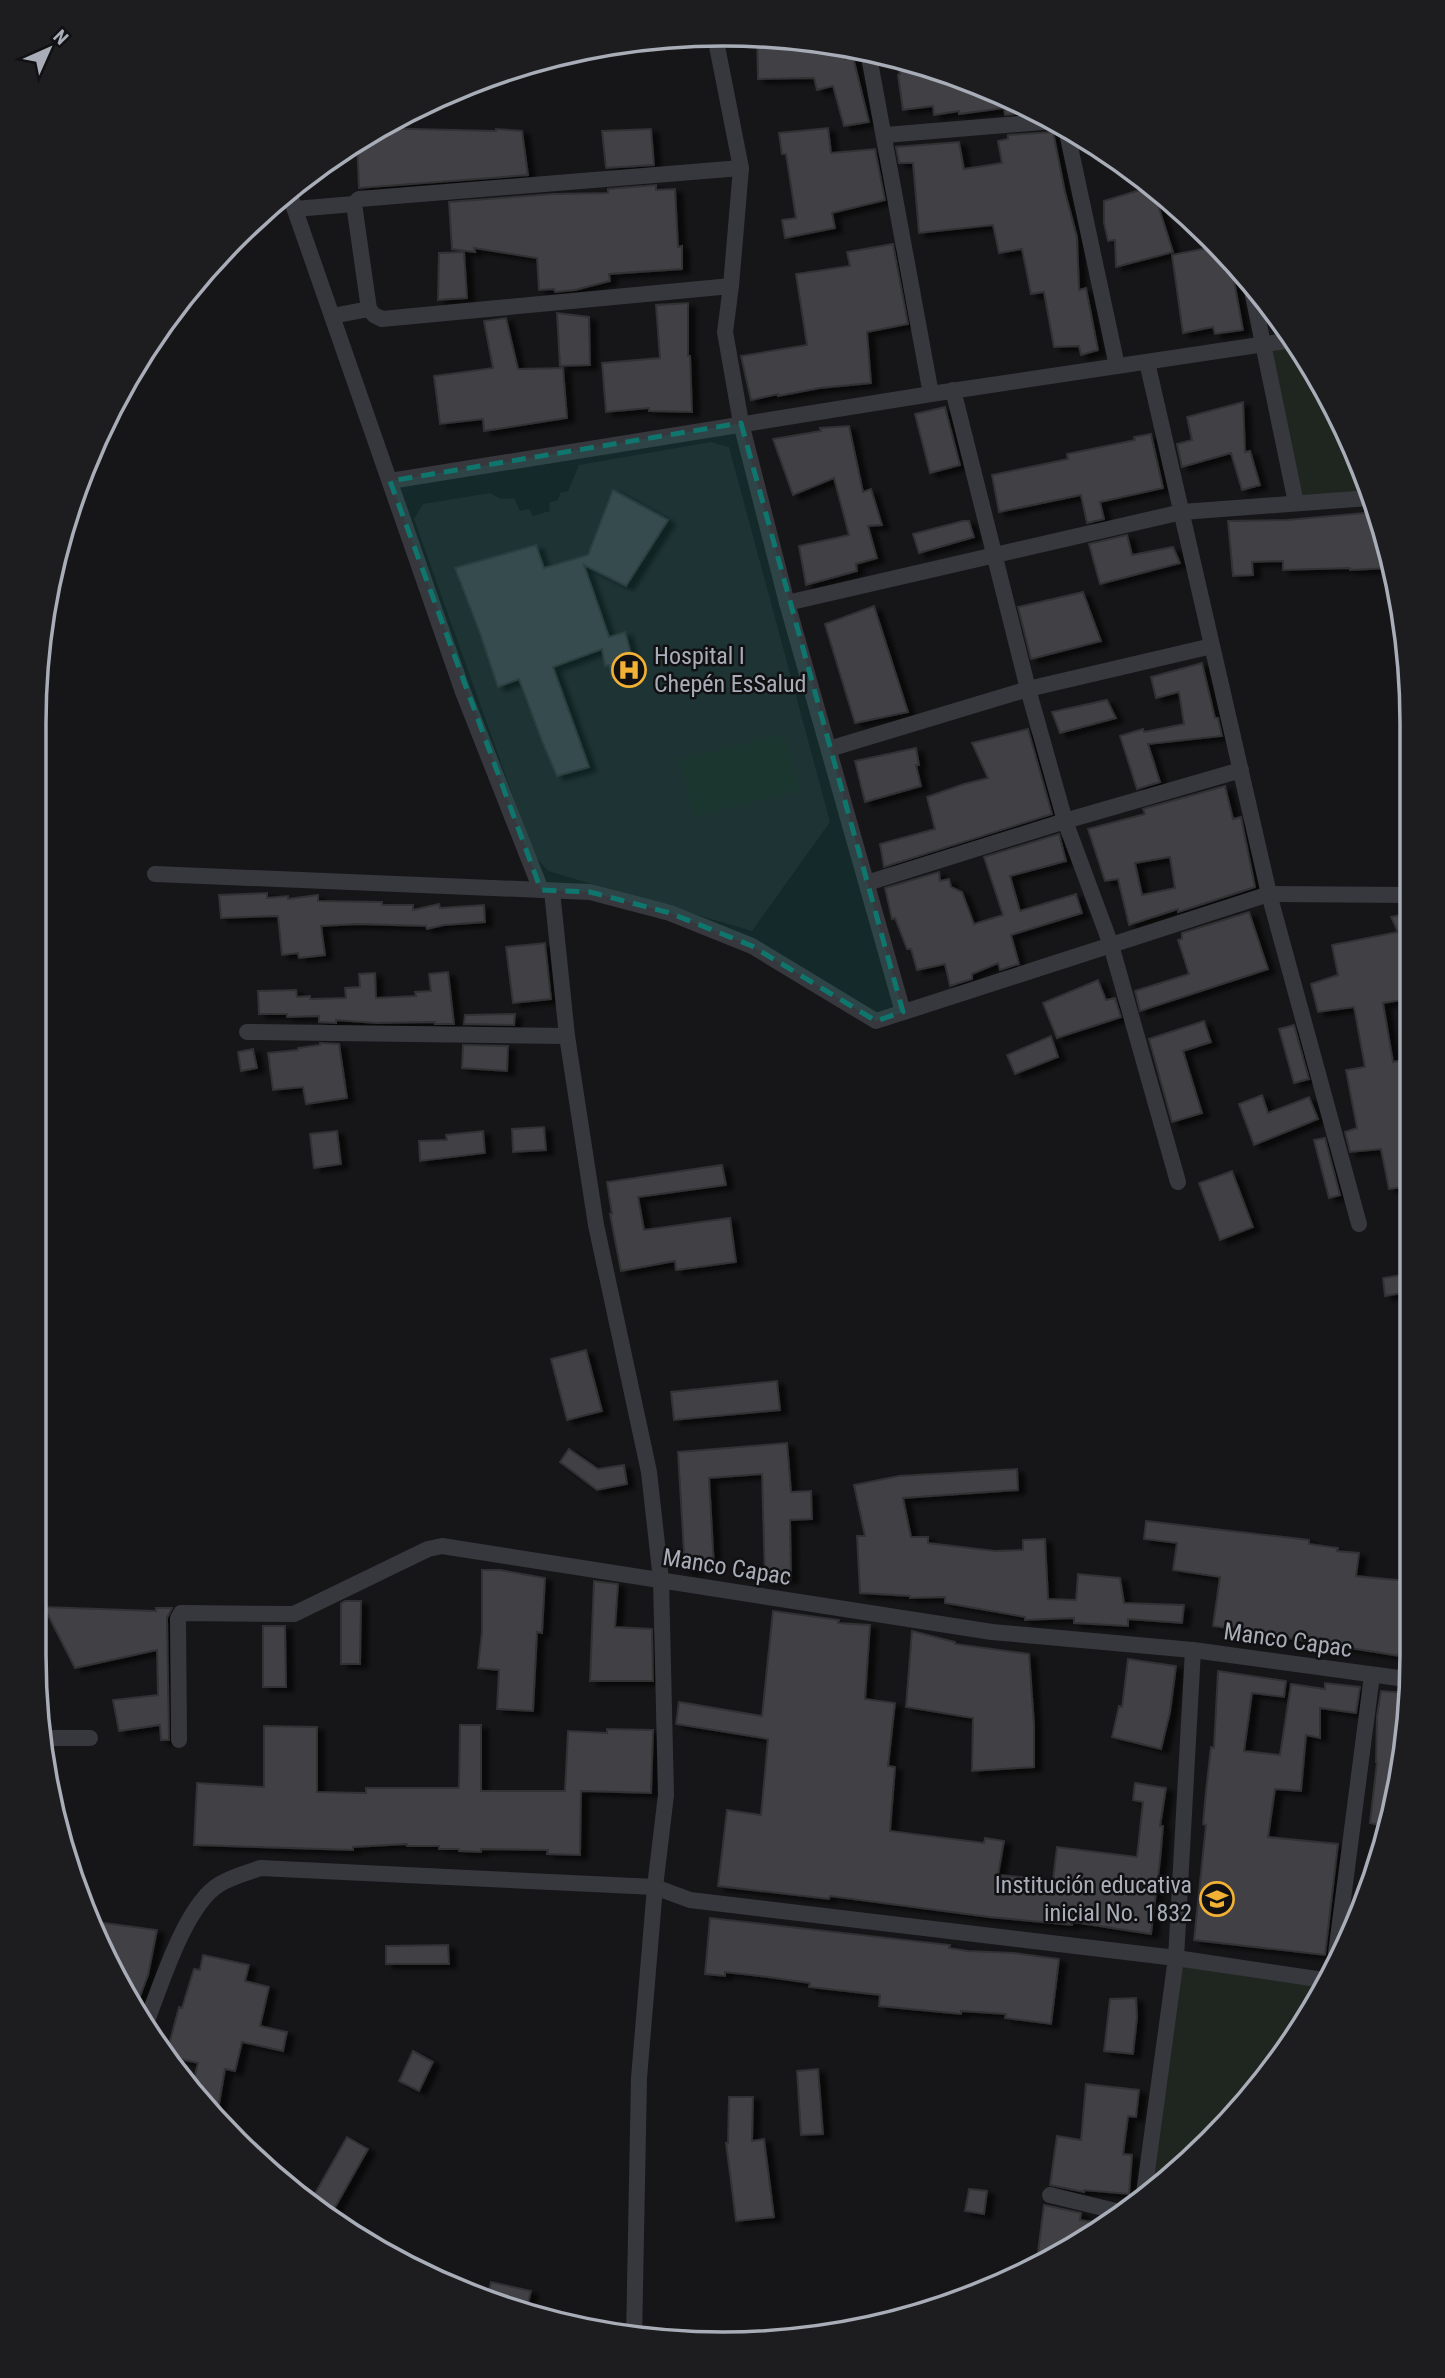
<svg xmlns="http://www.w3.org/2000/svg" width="1445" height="2378" font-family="'Roboto Condensed',sans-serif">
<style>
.built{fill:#222225}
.green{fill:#1e261f}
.building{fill:#404145;stroke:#303034;stroke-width:2;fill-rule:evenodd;filter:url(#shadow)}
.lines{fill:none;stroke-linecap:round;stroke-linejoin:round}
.street{stroke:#37383d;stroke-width:16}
.marked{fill:#0f766e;fill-opacity:0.2;stroke:#0f766e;stroke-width:5;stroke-dasharray:14 9;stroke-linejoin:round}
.labels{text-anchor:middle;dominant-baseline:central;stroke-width:5;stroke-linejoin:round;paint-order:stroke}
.poi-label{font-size:24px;fill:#a8adb8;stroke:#111113;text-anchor:start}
.street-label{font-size:24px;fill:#a8adb8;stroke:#111113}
.rim{fill:none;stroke:#a8adb8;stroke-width:3.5}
</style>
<defs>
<filter id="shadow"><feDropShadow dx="7" dy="4" stdDeviation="2" flood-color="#0009"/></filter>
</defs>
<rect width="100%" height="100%" fill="#161618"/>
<polygon class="built" points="711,442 729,447 830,822 752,931 548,871 534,855 414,519 423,504 490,493 501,499 514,498 520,511 529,509 533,516 550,511 549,503 558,500 560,493 568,491 579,465"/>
<g class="green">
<polygon points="1292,340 1320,378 1369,498 1296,503 1263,344"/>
<polygon points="784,734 799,791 694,816 680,759"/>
<polygon points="1176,1958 1324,1980 1270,2075 1143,2201"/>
</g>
<g class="building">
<polygon points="757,35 767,35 845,48 845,59 853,57 869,122 844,126 833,86 817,90 814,78 758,79"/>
<polygon points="896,56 1027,104 1039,112 1005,115 1004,108 959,114 959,111 934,115 933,106 903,110 898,75 900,74"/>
<polygon points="374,128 496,131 496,129 522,131 528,175 359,188 357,140"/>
<polygon points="828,128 831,153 875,149 885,200 832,213 835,228 785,238 782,220 796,218 786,154 782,154 779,133"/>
<polygon points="651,129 654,165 606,168 602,131"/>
<polygon points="1053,132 1065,192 1077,237 1079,290 1086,288 1098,350 1081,355 1079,346 1054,347 1044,292 1031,294 1022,249 999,253 993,225 919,233 913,163 899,163 896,147 959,142 964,169 1002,163 998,141 1008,139 1008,135"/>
<polygon points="656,185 656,190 675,189 678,247 682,246 682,269 609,274 610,281 575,290 555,292 554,289 539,290 537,258 474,248 475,252 452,249 449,202 552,194 608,193 608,189"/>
<polygon points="1153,186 1173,205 1159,208 1173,252 1116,267 1115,240 1108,241 1104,223 1104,201"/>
<polygon points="893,244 908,324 867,332 871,383 820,388 778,396 778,394 751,400 741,356 807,345 796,274 850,266 847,252"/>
<polygon points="1217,246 1221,250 1225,271 1232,270 1243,330 1215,334 1213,327 1183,333 1172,255"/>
<polygon points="464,252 467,298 438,300 439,253"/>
<polygon points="688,303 688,356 690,356 692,412 649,411 649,408 606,412 602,363 660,358 656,305"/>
<polygon points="557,313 589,317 590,365 560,366"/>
<polygon points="506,318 518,369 563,368 567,418 484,431 483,419 440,424 434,376 493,368 484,321"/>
<polygon points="1243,402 1245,452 1250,451 1260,485 1242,490 1231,453 1182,467 1177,444 1192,440 1187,417"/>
<polygon points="945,407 960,465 930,473 915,414"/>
<polygon points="849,426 863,492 871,489 882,525 868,526 877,558 856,564 857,571 806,585 799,546 849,535 834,478 793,495 773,439 821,431 820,428"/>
<polygon points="1151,434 1163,488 1100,502 1104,519 1087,523 1081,495 999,512 992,475 1068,459 1067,454 1135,440 1134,437"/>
<polygon points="613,490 668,520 626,586 584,565 609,637 625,632 636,672 612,678 609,665 605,666 602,649 553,667 589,767 557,776 542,741 519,679 498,687 480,633 455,568 536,545 544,568 588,555"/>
<polygon points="1375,512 1386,539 1390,568 1350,570 1350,568 1283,570 1283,561 1252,562 1253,575 1233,576 1228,521 1287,520"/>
<polygon points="963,521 969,521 974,537 919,553 913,534"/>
<polygon points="1127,535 1132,555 1173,547 1180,563 1100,584 1089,544"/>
<polygon points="1083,592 1101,641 1031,659 1018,607"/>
<polygon points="874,606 908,712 855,723 825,624"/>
<polygon points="1202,663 1215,718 1218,718 1222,736 1148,744 1160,782 1137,789 1120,736 1143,729 1144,732 1184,724 1179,692 1156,698 1151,677"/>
<polygon points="1107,700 1116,718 1060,733 1052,712"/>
<polygon points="1028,729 1052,814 884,867 880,844 935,829 927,797 964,784 988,778 972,743"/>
<polygon points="916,748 919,765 916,765 921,786 865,802 855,761"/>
<path d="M 1225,786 L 1233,819 L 1241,817 L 1255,887 L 1178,912 L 1178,909 L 1129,925 L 1118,879 L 1105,881 L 1088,829 L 1145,814 L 1143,809 ZM 1170,857 L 1175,888 L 1142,895 L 1135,863 Z"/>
<polygon points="1059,834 1066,861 1010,876 1020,911 1076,894 1082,913 1011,935 1019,964 1000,970 998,963 972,974 972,979 950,986 945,964 917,970 911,949 907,949 895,918 892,919 885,888 939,872 940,881 949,879 951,887 962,892 974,924 1003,915 984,857"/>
<polygon points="267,893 267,898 288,896 288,899 318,895 318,901 382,902 382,905 413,905 413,910 439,904 440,908 484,905 485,922 444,925 427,929 426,926 357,924 321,926 325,955 299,958 298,953 282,955 278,916 221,918 219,895"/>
<polygon points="1249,912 1268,969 1140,1011 1135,991 1189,974 1178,940 1182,939 1182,933"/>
<polygon points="1409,913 1409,999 1383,1003 1393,1062 1409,1059 1408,1186 1389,1189 1381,1149 1350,1152 1345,1132 1357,1128 1346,1070 1365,1067 1354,1007 1318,1012 1311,984 1338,975 1332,945 1398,932 1391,917"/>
<polygon points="545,943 551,999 513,1003 506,947"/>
<polygon points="448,972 454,1024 435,1024 435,1022 377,1023 336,1020 336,1023 319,1022 319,1016 287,1017 287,1014 259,1014 258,991 296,990 297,997 310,996 310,999 346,998 345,988 360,987 359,974 375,973 376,998 416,996 415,992 431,991 429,974"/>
<polygon points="1098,980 1106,1000 1115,998 1121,1017 1057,1038 1043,1003"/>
<polygon points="515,1014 514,1025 464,1024 465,1015"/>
<polygon points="1204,1021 1211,1042 1183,1051 1202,1113 1172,1122 1149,1039"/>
<polygon points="1294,1025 1309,1079 1294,1083 1279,1029"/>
<polygon points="1051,1036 1058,1057 1015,1074 1007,1055"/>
<polygon points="320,1043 339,1044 347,1098 306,1104 303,1087 273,1090 268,1053 298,1050 298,1048 320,1045"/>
<polygon points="463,1045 508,1046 507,1071 462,1068"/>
<polygon points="253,1049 257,1068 241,1071 238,1052"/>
<polygon points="1262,1095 1268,1113 1309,1097 1318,1119 1254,1145 1239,1104"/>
<polygon points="544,1127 546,1150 513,1152 512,1129"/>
<polygon points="337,1131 341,1164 314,1168 310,1134"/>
<polygon points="483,1131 485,1153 420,1161 419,1141 447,1140 446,1135"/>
<polygon points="1325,1138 1340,1195 1329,1198 1314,1140"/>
<polygon points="722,1165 726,1185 638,1197 644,1230 730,1218 736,1262 676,1270 675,1261 621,1271 610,1214 612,1214 607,1182"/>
<polygon points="1232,1171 1253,1227 1220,1240 1199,1183"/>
<polygon points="1408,1274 1408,1292 1385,1296 1383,1278"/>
<polygon points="586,1350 602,1411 567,1420 551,1359"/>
<polygon points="777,1381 780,1410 674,1420 671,1392"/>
<polygon points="787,1443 791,1492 811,1491 812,1519 790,1520 791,1579 765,1580 762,1474 709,1478 714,1568 685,1570 678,1452"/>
<polygon points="569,1449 598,1469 624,1465 627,1484 597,1490 560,1462"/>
<polygon points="1017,1469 1018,1490 903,1498 911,1537 928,1537 928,1543 995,1551 1023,1550 1023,1540 1045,1539 1048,1599 1076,1600 1078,1574 1120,1578 1124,1603 1184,1605 1182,1623 1128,1619 1128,1626 1074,1623 1074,1618 1025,1620 1025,1617 945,1603 945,1597 910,1598 910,1596 860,1593 857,1536 865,1536 854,1485 899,1476"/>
<polygon points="1146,1521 1309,1540 1309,1544 1338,1548 1337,1551 1359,1553 1356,1576 1407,1581 1403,1638 1406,1639 1406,1657 1213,1626 1220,1577 1173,1570 1177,1543 1144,1539"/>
<polygon points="482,1570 500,1570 545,1578 542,1633 537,1632 533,1711 497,1709 499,1670 478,1668 482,1632"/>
<polygon points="594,1581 618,1584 615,1627 652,1629 653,1681 590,1681"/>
<polygon points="345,1601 361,1601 360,1664 341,1664 341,1603"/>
<polygon points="44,1607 156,1611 156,1608 172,1608 167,1618 169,1740 161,1740 160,1725 119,1731 113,1700 158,1695 157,1650 75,1668"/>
<polygon points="773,1611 839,1620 838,1623 870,1625 865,1699 895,1703 888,1766 895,1767 890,1831 984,1843 985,1838 1004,1841 998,1875 1053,1880 1057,1847 1137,1857 1143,1802 1133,1800 1135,1783 1166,1788 1160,1826 1163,1826 1160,1860 1151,1934 1073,1922 1072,1925 989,1917 830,1896 829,1899 718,1886 727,1810 761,1815 768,1739 676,1724 679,1702 762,1716"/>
<polygon points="263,1626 285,1626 286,1687 263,1687"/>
<polygon points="912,1631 955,1642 955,1644 1029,1654 1034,1725 1034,1767 972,1771 973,1718 906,1707"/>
<polygon points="1128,1659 1176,1666 1170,1712 1161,1749 1112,1737 1119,1706 1122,1707"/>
<polygon points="1218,1671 1286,1681 1284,1697 1252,1693 1244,1751 1280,1755 1291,1684 1325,1689 1325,1683 1360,1687 1356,1713 1320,1708 1320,1738 1306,1735 1301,1791 1275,1789 1268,1837 1338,1844 1325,1955 1194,1940 1206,1825 1203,1824 1206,1791 1211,1747 1214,1748"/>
<polygon points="1381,1691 1406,1693 1406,1745 1384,1826 1370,1823 1377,1762 1376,1762 1377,1716"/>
<polygon points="460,1725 481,1725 481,1791 565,1791 568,1731 607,1733 607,1729 653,1730 651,1793 581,1791 580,1855 547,1854 548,1850 481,1849 481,1852 459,1851 459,1849 439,1849 439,1846 407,1846 407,1844 353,1847 353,1850 194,1845 197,1783 264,1787 264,1726 317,1727 317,1792 366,1793 366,1788 459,1788"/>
<polygon points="710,1918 950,1945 949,1948 968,1951 1014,1953 1059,1959 1051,2024 1005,2018 1006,2014 961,2011 961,2014 879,2006 880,1995 809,1987 810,1983 768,1977 725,1972 725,1976 705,1974"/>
<polygon points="97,1922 157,1930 148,1975 135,2010 104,1960 89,1923"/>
<polygon points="448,1945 449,1964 386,1964 386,1946"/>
<polygon points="203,1955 249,1965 245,1981 269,1987 260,2026 287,2032 283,2051 242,2042 235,2071 225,2069 217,2116 191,2091 198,2063 166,2056 179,2007 182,2008 194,1969 200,1970"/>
<polygon points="1136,1998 1137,2017 1133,2054 1104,2051 1110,1999"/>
<polygon points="413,2051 433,2062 419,2091 399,2081"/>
<polygon points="818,2069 823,2134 801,2135 797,2071"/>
<polygon points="1086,2084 1139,2090 1136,2117 1128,2116 1123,2154 1132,2155 1129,2194 1084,2190 1084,2192 1050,2185 1057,2136 1081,2140"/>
<polygon points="729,2097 753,2097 752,2141 764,2139 774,2217 736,2221 726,2143 728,2143"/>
<polygon points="347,2137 368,2149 329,2218 308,2206"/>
<polygon points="969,2189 987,2191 984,2214 965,2211"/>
<polygon points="1044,2205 1081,2213 1080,2220 1108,2224 1036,2268"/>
<polygon points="491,2282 531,2291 527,2307 487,2298"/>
</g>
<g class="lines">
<g class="street">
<polyline points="715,36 741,168 731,286 725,332 741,423 787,603 903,1012"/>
<polyline points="868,51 931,394"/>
<polyline points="1066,128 1117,366"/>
<polyline points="885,135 1054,121"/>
<polyline points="288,190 463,692 541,890"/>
<polyline points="295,209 354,204"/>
<polyline points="1250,281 1296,503"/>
<polyline points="731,286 382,319 374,315 369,309 354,204 359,199 741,168"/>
<polyline points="332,316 369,309"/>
<polyline points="1147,362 1269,894 1359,1224"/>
<polyline points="953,390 1028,689 1065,821 1111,945 1178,1182"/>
<polyline points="390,481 931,394 1292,340"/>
<polyline points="787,603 1182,512 1369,498"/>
<polyline points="829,749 1028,689 1212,646"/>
<polyline points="155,874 590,892 670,913 752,946 876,1021 1269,894 1409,895"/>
<polyline points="867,883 1065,821 1241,770"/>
<polyline points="552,891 567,1036 596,1225 649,1472 661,1580 666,1795 655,1887 639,2078 634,2339"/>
<polyline points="247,1032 567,1036"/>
<polyline points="39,1738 90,1738"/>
<polyline points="179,1740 178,1618 181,1613 294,1614 428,1549 442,1546 992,1632 1193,1650 1406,1679"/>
<polyline points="1335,1961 1372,1675"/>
<path d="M 145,2026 C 160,1988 185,1904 220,1884 C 231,1877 247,1873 260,1868 L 655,1887 L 690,1900 L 1176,1958 L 1324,1980"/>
<polyline points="1050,2195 1124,2213"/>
<polyline points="1143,2201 1176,1958 1193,1650"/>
</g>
</g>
<path class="marked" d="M 741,423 L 903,1012 L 876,1021 L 752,946 L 670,913 L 590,892 L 541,890 L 390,481 Z"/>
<defs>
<g id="hospital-ring" transform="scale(1.75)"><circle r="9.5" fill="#111113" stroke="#f2b134" stroke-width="1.5"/><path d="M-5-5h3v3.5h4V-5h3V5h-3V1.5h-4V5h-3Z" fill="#f2b134"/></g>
<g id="school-ring" transform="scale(1.75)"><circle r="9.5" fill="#111113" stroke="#f2b134" stroke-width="1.5"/><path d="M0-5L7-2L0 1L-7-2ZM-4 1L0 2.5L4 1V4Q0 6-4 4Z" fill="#f2b134"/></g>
</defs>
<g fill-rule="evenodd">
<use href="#hospital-ring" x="629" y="670"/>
<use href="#school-ring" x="1217" y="1899"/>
</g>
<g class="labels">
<g class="poi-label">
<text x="654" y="656">Hospital I<tspan x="654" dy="28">Chepén EsSalud</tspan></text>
<text x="1192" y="1885" text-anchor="end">Institución educativa<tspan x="1192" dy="28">inicial No. 1832</tspan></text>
</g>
<g class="street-label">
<text transform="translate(727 1567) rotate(9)">Manco Capac</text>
<text transform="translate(1288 1640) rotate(8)">Manco Capac</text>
</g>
</g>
<path d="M0 0H1445V2378H0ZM723 46H723A677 677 0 0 1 1400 723V1655A677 677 0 0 1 723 2332H723A677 677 0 0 1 46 1655V723A677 677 0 0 1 723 46Z" fill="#1d1d20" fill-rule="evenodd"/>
<path class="rim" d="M723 46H723A677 677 0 0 1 1400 723V1655A677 677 0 0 1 723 2332H723A677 677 0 0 1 46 1655V723A677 677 0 0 1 723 46Z"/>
<g transform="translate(49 49) rotate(45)" stroke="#111113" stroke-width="5" paint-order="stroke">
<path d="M0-5L12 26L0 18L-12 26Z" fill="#a8adb8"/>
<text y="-10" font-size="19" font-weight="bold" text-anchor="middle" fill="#a8adb8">N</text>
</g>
</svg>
